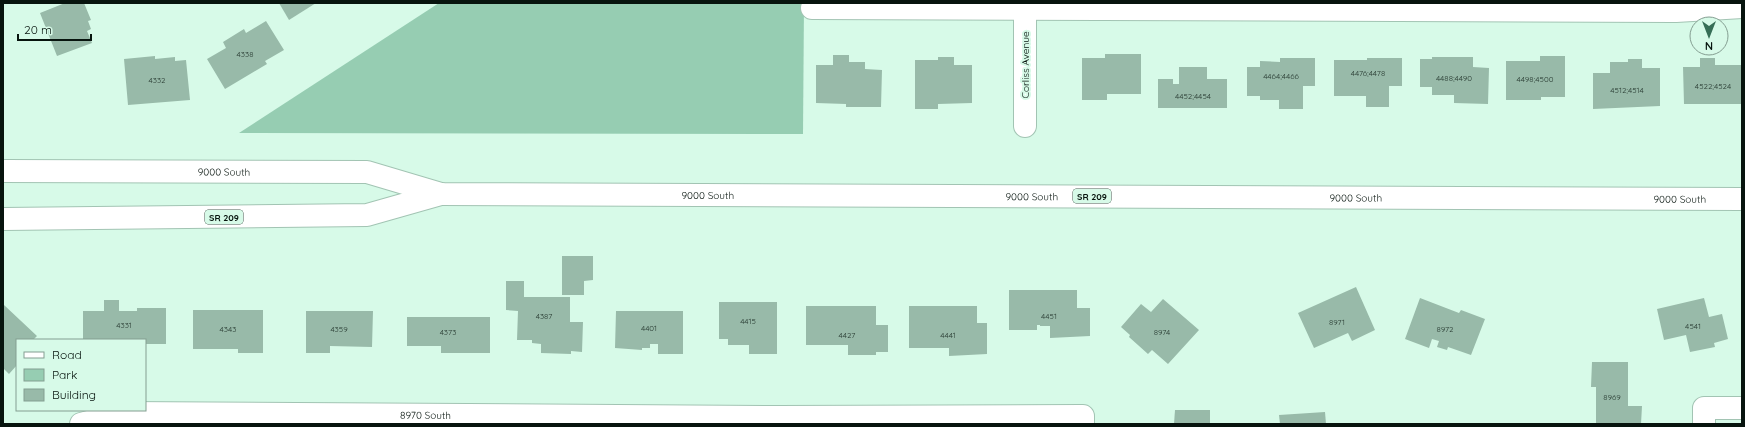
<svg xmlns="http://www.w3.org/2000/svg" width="1745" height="427" font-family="Quicksand,sans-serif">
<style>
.green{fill:#96cdb2}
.building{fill:#98baa9}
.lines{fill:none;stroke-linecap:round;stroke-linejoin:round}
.minor-casing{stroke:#a2c4b3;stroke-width:24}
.major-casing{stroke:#a2c4b3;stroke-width:24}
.minor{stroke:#fff;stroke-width:22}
.major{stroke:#fff;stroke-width:22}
.labels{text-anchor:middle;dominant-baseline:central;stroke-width:4;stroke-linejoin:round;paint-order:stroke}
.number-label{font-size:8px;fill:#2b3e35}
.shield{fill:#d7fae8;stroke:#45594f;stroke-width:1}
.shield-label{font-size:9px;font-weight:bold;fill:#07140e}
.street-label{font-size:10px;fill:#07140e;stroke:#d7fae8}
</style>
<rect width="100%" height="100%" fill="#d7fae8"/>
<polygon class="green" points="439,3 804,3 803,134 239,133"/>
<g class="building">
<polygon points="65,3 84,3 91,20 88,21 91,29 87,31 92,43 57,56 40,13"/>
<polygon points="279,3 316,3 289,20"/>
<polygon points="266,21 284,50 265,61 267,64 225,89 207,59 226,48 223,42 244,29 246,33"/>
<polygon points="1105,54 1141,54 1141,94 1107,94 1107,100 1082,100 1082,58 1105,58"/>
<polygon points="833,55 849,55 849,62 865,62 865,69 882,70 881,107 846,107 846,104 816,103 816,65 833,65"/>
<polygon points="155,56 155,59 175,57 175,61 186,60 190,100 128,105 124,59"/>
<polygon points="1540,56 1565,56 1565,97 1541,97 1541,100 1506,100 1506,61 1540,61"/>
<polygon points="938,57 954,57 954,65 972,65 972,103 938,104 938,109 915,109 915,60 938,60"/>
<polygon points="1432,57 1473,57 1473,67 1489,68 1488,104 1454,103 1454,95 1432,95 1432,87 1420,87 1420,59 1432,59"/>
<polygon points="1280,58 1315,58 1315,86 1303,86 1303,109 1279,109 1279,100 1260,100 1260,96 1247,96 1247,67 1260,67 1260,61 1280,62"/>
<polygon points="1367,58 1402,58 1402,86 1389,86 1389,107 1366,107 1366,96 1334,96 1334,60 1367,60"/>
<polygon points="1700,58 1715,58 1715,65 1742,65 1742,104 1684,104 1683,67 1700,67"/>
<polygon points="1628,59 1642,59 1642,68 1660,68 1660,106 1593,109 1593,73 1610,73 1610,62 1628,62"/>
<polygon points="1179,67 1207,67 1207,79 1227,79 1227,108 1158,108 1158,79 1173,79 1173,84 1179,84"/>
<polygon points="562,256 593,256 593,280 584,281 584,295 562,295"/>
<polygon points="506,281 524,281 524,297 570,297 570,322 583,322 582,352 571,351 571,354 541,353 541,344 532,343 532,340 517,340 518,311 506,310"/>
<polygon points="1356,287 1375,330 1352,341 1348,333 1314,348 1298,313"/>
<polygon points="1009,290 1077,290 1077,308 1090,308 1090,336 1050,338 1050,326 1040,326 1040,325 1037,325 1037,330 1009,330"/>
<polygon points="1420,298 1459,313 1461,310 1485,319 1471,355 1448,347 1447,350 1437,347 1439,341 1432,339 1429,348 1405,339"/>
<polygon points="1704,298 1709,317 1722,314 1728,339 1714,343 1715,347 1690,352 1686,335 1664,340 1657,309"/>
<polygon points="1163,299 1199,330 1168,364 1152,350 1148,354 1129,337 1130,335 1121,327 1141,304 1151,312"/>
<polygon points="104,300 119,300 119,311 137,311 137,308 166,308 166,344 145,344 145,340 83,340 83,311 104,311"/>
<polygon points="719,302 777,302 777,354 749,354 749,345 728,345 728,339 719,339"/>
<polygon points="4,305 37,336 33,340 17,340 17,365 9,374 3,368"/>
<polygon points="806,306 876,306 876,325 888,325 888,352 876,352 876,355 848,355 848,345 806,345"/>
<polygon points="909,306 977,306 977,323 987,323 987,354 949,356 949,348 909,348"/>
<polygon points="193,310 263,310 263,353 238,353 238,349 193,349"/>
<polygon points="306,311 373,311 372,347 330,346 330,353 306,353"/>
<polygon points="616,311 683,311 683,354 658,354 658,344 650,344 650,348 642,348 642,350 615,348"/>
<polygon points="407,317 490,317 490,353 441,353 441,346 407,346"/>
<polygon points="1592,362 1628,362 1628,406 1642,406 1641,424 1596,424 1596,387 1591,387"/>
<polygon points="1175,410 1210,410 1210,424 1174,424"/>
<polygon points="1325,412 1326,424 1280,424 1279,415"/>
</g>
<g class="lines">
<g class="minor-casing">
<g id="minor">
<polyline points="1025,3 1025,126"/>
<polyline points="812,8 1676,11 1742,7"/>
<path id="s1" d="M 81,424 L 123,413 L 779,417 L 1083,416 L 1083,424"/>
<polyline points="1704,424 1704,408 1742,408"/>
</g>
</g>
<g class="major-casing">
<g id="major">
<path id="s2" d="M 3,171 L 367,172 L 441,194 L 1742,199"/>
<polyline points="3,219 367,215 441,194"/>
</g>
</g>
<use href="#minor" class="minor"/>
<use href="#major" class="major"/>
</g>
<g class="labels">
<g class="number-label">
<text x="245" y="54">4338</text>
<text x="1368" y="73">4476;4478</text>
<text x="1281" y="76">4464;4466</text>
<text x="1454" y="78">4488;4490</text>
<text x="1535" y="79">4498;4500</text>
<text x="157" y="80">4332</text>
<text x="1713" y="86">4522;4524</text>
<text x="1627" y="90">4512;4514</text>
<text x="1193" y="96">4452;4454</text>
<text x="544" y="316">4387</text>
<text x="1049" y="316">4451</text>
<text x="748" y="321">4415</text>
<text x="1337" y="322">8971</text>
<text x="124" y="325">4331</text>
<text x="1693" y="326">4541</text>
<text x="649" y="328">4401</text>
<text x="228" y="329">4343</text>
<text x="339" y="329">4359</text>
<text x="1445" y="329">8972</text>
<text x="448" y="332">4373</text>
<text x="1162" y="332">8974</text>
<text x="847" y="335">4427</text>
<text x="948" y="335">4441</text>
<text x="1612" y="397">8969</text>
</g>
<g class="shield">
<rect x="1073" y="189" width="38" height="14" rx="3"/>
<rect x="205" y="210" width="38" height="14" rx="3"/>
</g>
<g class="shield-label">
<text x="1092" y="196">SR 209</text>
<text x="224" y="217">SR 209</text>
</g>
<g class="street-label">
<text transform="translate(1025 65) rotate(-90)">Corliss Avenue</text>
<text stroke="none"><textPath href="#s2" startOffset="221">9000 South</textPath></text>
<text stroke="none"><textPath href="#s2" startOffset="708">9000 South</textPath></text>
<text stroke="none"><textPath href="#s2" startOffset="1032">9000 South</textPath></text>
<text stroke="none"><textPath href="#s2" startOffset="1356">9000 South</textPath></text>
<text stroke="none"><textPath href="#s2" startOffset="1680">9000 South</textPath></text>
<text stroke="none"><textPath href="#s1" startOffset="346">8970 South</textPath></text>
</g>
</g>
<rect width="1745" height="427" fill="none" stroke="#07140e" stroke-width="8"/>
<rect x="16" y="339" width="130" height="72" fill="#d7fae8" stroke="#849e91"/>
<rect x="24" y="352" width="20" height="6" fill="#ffffff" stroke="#849e91"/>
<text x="52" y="359" font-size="12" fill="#07140e">Road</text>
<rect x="24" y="369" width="20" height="12" fill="#96cdb2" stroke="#849e91"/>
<text x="52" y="379" font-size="12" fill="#07140e">Park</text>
<rect x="24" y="389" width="20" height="12" fill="#98baa9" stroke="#849e91"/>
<text x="52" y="399" font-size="12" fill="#07140e">Building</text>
<g transform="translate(1709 36) rotate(180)"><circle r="19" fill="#d7fae8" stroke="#849e91"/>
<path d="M0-3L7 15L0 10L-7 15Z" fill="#366e56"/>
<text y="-6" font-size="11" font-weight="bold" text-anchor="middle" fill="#07140e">N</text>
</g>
<path d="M18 34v6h73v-6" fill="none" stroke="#07140e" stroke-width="2"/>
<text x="24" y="34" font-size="12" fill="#07140e" stroke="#d7fae8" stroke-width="3" paint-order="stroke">20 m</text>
</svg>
